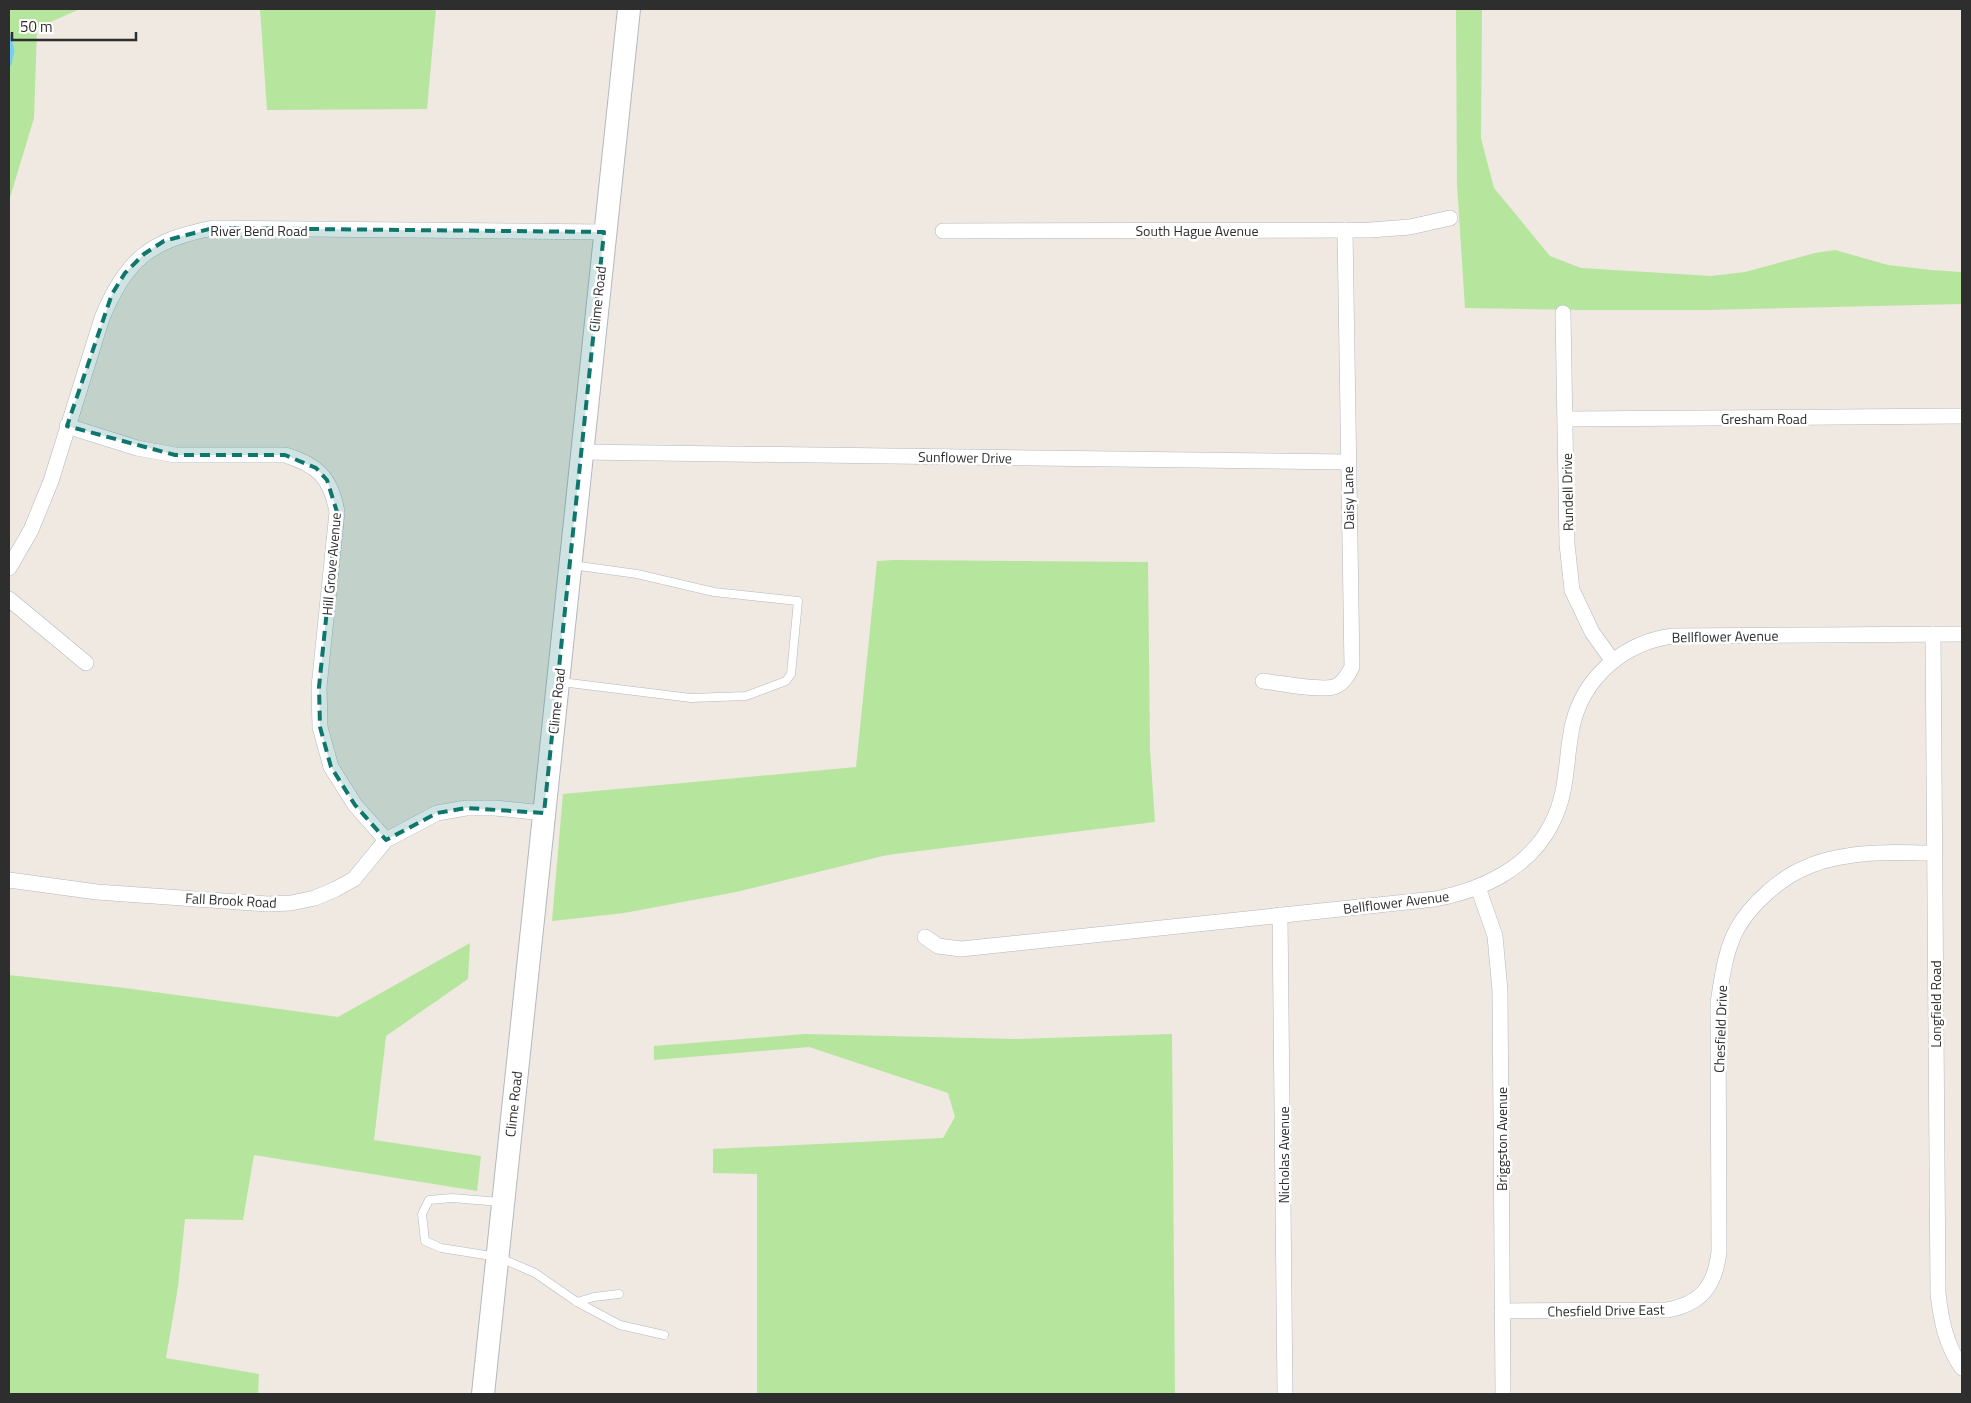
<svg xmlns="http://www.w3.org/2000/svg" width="1971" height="1403" font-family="'Titillium Web',sans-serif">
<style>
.green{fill:#b6e59e}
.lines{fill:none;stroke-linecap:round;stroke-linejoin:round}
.stream{stroke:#75cff0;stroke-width:5}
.lane-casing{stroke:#b4b7c1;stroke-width:9}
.street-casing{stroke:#b4b7c1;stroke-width:16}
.secondary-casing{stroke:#b4b7c1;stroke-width:24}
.lane{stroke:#fff;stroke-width:8}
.street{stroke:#fff;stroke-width:15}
.secondary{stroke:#fff;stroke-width:22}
.marked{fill:#0f766e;fill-opacity:0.2;stroke:#0f766e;stroke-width:4;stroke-dasharray:10 6;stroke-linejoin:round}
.labels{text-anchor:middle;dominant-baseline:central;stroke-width:5;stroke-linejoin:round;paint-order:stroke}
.street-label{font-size:14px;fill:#2e2e2e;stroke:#fff}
</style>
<rect width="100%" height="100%" fill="#efe9e1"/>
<g class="green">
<polygon points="9,9 80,9 37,28 34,118 9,201"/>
<polygon points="260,9 436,9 427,109 267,110"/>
<polygon points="1456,9 1482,9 1481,138 1494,188 1550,256 1581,268 1711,276 1745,272 1815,253 1835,250 1888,265 1931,270 1962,272 1962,304 1705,310 1581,310 1465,308 1457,184"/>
<polygon points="894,560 1148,562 1150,749 1155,822 887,855 736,892 624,913 552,921 563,794 856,767 877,561"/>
<polygon points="470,943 468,979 386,1036 374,1140 481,1156 477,1191 254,1155 243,1220 185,1219 178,1287 166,1358 259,1374 258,1394 9,1394 9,975 125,988 338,1017"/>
<polygon points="805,1034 1014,1039 1172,1034 1175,1394 757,1394 757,1174 713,1173 713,1149 943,1138 955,1117 948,1093 809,1047 654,1060 654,1046"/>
</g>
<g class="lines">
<polyline class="stream" points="9,37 12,51 9,64"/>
<g class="lane-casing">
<g id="lane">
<polyline points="561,682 691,698 746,696 786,681 791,674 798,601 714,592 637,574 572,565"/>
<polyline points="500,1202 452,1198 429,1200 422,1214 425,1241 441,1248 498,1257 535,1273 577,1302 620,1325 664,1335"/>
<polyline points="577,1302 594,1297 619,1294"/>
</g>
</g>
<g class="street-casing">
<g id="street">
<polyline points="943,231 1370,230 1410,227 1450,218"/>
<polyline points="1563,313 1567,544 1572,590 1592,632 1612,660"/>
<polyline points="1566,419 1962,416"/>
<path d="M 67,426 L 137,448 L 175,455 L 285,455 C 318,465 331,478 337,512 L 319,687 L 320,727 L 331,767 L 355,805 L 386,840"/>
<polyline points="582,452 1348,462"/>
<path d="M 9,568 L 31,530 L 51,481 L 102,318 C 126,259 151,240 213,228 L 604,232"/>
<polyline points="9,599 86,663"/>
<path d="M 1933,634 L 1938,1293 C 1941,1321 1946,1345 1962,1368"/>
<path d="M 1263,681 C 1280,683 1318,691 1334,687 C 1343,684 1348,675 1352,667 L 1345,230"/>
<polyline points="9,880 97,892 268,904 291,903 315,898 336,889 354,879 386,840 437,813 466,808 495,808 544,813"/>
<polyline points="1478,887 1495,936 1500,991 1503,1394"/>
<polyline points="1280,915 1285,1394"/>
<path d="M 925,937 L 938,946 L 961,949 L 1435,899 C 1482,890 1530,868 1552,823 C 1569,790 1565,757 1573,723 C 1585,676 1625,642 1673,636 L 1962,634"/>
<path d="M 1502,1311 L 1667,1310 C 1701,1304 1715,1286 1719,1252 L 1718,1003 C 1722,978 1725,951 1737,929 C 1750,905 1781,877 1807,867 C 1824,859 1844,856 1862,854 C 1886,851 1911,853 1934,853"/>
</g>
</g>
<g class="secondary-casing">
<polyline id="secondary" points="483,1394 629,9"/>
</g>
<use href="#lane" class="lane"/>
<use href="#street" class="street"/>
<use href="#secondary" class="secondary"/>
</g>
<path class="marked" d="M 213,228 L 604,232 L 544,813 L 466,808 L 437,813 L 386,840 L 355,805 L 331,767 L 320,727 L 319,687 L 337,512 L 327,480 L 316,468 L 285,455 L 175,455 L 67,426 L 112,294 L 125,273 L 144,254 L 164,241 Z"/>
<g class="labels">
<g class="street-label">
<text x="259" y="230">River Bend Road</text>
<text x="1197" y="230">South Hague Avenue</text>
<text transform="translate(597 299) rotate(-84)">Clime Road</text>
<text x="1764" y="418">Gresham Road</text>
<text transform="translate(965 457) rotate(1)">Sunflower Drive</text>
<text transform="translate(1567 492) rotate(-91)">Rundell Drive</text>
<text transform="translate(1348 498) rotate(-91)">Daisy Lane</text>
<text transform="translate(331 564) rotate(-85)">Hill Grove Avenue</text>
<text transform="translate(1725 636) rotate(-1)">Bellflower Avenue</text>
<text transform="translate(556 701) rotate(-84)">Clime Road</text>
<text transform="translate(231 900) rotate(3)">Fall Brook Road</text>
<text transform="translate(1396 902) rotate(-7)">Bellflower Avenue</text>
<text transform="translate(1935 1004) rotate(-90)">Longfield Road</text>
<text transform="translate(1720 1029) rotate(-88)">Chesfield Drive</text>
<text transform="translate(513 1104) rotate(-84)">Clime Road</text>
<text transform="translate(1501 1139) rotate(-90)">Briggston Avenue</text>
<text transform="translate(1283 1155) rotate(-90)">Nicholas Avenue</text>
<text transform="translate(1606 1310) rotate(-1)">Chesfield Drive East</text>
</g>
</g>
<rect width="1971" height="1403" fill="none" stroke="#2e2e2e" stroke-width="20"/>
<path d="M12 32v8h124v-8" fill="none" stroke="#2e2e2e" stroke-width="2.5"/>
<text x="20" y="32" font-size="15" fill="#2e2e2e" stroke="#ffffff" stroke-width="4" paint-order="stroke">50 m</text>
</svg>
